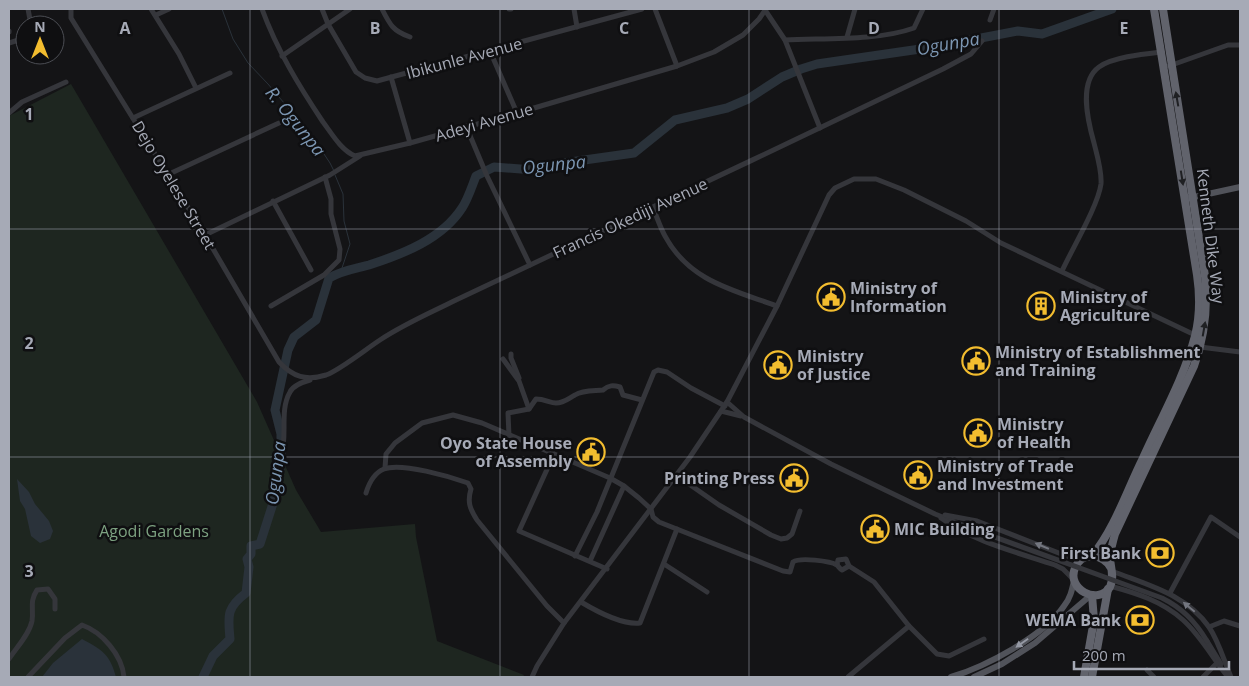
<svg xmlns="http://www.w3.org/2000/svg" width="1249" height="686" font-family="'Open Sans',sans-serif">
<style>
.green{fill:#1e2620}
.water{fill:#2a323a}
.lines{fill:none;stroke-linecap:round;stroke-linejoin:round}
.stream{stroke:#2a323a;stroke-width:1}
.river{stroke:#2a323a;stroke-width:9}
.minor{stroke:#35363b;stroke-width:5}
.major{stroke:#51535a;stroke-width:6}
.highway{stroke:#61636c;stroke-width:8}
.minor-bridge{stroke:#35363b;stroke-width:5}
.oneway{fill:#1f2023}
.oneway2{fill:#73767f}
.oneway3{fill:#9599a4}
.grid{fill:none;stroke:#a6aab6;stroke-width:1;stroke-opacity:0.55}
.labels{text-anchor:middle;dominant-baseline:central;stroke-width:5;stroke-linejoin:round;paint-order:stroke}
.street-label{font-size:16px;fill:#a6aab6;stroke:#0f0f11}
.poi-label{font-size:16px;font-weight:bold;fill:#a6aab6;stroke:#0f0f11;text-anchor:start}
.park-label{font-size:16px;fill:#7da281;stroke:#0f0f11}
.water-label{font-size:18px;font-style:italic;fill:#7c96b2;stroke:#0f0f11}
.grid-label{font-size:16px;text-anchor:middle;font-weight:bold;fill:#a6aab6;stroke:#0f0f11;stroke-width:5;stroke-linejoin:round;paint-order:stroke}
</style>
<rect width="100%" height="100%" fill="#141416"/>
<polygon class="green" points="71,84 257,402 296,490 321,532 415,524 416,537 437,641 524,675 523,677 9,677 9,116"/>
<g class="water">
<polygon points="17,479 29,492 35,504 49,521 53,531 50,539 40,543 31,536 25,509 20,501"/>
<path d="M 82,639 C 102,650 110,654 116,677 L 42,677 L 53,663 Z"/>
</g>
<g class="lines">
<g class="stream">
<polyline points="222,9 233,39 248,63 268,84 312,136 330,163 334,171"/>
<polyline points="335,175 343,194 344,221 350,244 341,271"/>
</g>
<path class="river" d="M 203,677 L 213,656 L 230,639 C 228,616 226,608 246,593 L 249,567 L 247,559 L 251,554 L 251,546 L 260,544 L 276,494 L 281,464 L 281,434 L 275,410 L 288,350 L 294,337 L 316,320 L 329,278 C 343,270 354,269 369,265 C 403,254 442,239 462,208 C 468,199 472,186 476,176 L 494,167 L 533,170 L 563,163 L 634,153 L 675,120 L 727,108 L 748,99 L 782,77 L 801,69 L 817,64 L 934,47 L 1018,31 L 1042,34 L 1112,9"/>
<g class="minor">
<polyline points="28,9 31,25"/>
<path d="M 71,9 L 71,18 L 205,235 L 279,362 C 293,377 306,381 326,375 C 340,370 366,349 380,340 C 404,324 430,313 456,300 C 619,223 781,147 943,69 L 971,54 L 982,41"/>
<polyline points="151,9 179,54 196,88"/>
<path d="M 262,9 C 277,50 299,86 323,122 C 332,134 341,150 355,156 L 410,143 L 517,113 L 677,66 L 714,52 L 743,35 L 759,19 L 766,9"/>
<polyline points="322,9 328,24 356,72 365,78 377,81 642,9"/>
<path d="M 382,9 C 390,25 393,31 410,37"/>
<polyline points="509,9 511,9"/>
<polyline points="574,9 577,27"/>
<polyline points="655,9 677,66"/>
<polyline points="765,10 785,40 820,128"/>
<polyline points="156,15 169,9"/>
<polyline points="990,20 994,9"/>
<polyline points="9,31 9,32"/>
<polyline points="847,37 855,9"/>
<path d="M 785,40 C 824,38 878,41 914,28 L 923,9"/>
<polyline points="9,43 25,38"/>
<polyline points="490,51 517,113"/>
<polyline points="282,56 350,9"/>
<polyline points="1169,66 1228,45 1240,45"/>
<polyline points="391,77 410,143"/>
<polyline points="9,113 22,102 66,82"/>
<polyline points="133,118 230,73"/>
<polyline points="466,126 487,176 530,265"/>
<polyline points="167,175 279,123"/>
<polyline points="273,201 311,270"/>
<path d="M 653,208 C 657,217 660,227 665,236 C 689,281 733,290 777,306"/>
<polyline points="205,235 330,175 360,156"/>
<path d="M 1062,271 C 1072,249 1098,206 1101,184 C 1102,171 1097,155 1094,143 C 1088,122 1078,82 1099,67 C 1113,57 1144,54 1162,52"/>
<polyline points="271,306 324,275 339,260 340,249 331,214 331,199 325,177"/>
<polyline points="1200,347 1240,352"/>
<polyline points="511,354 511,358 519,378"/>
<polyline points="503,359 519,381 529,409"/>
<polyline points="727,402 744,417 831,464 935,514 970,528"/>
<polyline points="721,411 741,416"/>
<path d="M 509,436 L 508,413 L 529,409 L 536,399 C 545,399 550,403 556,403 C 564,403 569,398 575,395 C 583,390 594,391 603,390 C 609,385 613,385 620,387 L 623,395 L 642,400"/>
<polyline points="554,454 519,531 607,569"/>
<path d="M 281,456 C 288,436 279,411 290,392 C 293,385 303,382 310,380"/>
<path d="M 385,468 L 386,454 L 395,443 L 422,423 L 453,415 L 482,423 L 610,478 L 624,486 L 639,498 L 651,509 L 653,517 L 659,522 L 783,571 L 790,572 L 793,562 C 800,557 830,561 837,565 C 839,567 840,569 842,570 L 849,566"/>
<polyline points="676,475 719,505 771,535 781,539 787,538 792,534 800,511"/>
<path d="M 366,493 C 369,483 374,473 384,469 C 401,462 451,477 468,483 L 471,489 C 467,502 470,509 477,520 L 547,606 L 564,623"/>
<polyline points="945,515 977,521 1069,557 1084,557"/>
<path d="M 941,518 C 974,542 1016,552 1055,565 L 1063,569 L 1073,579"/>
<polyline points="575,556 597,512 654,372 658,370 667,372 691,388 725,406"/>
<polyline points="590,561 624,486"/>
<polyline points="664,564 707,592"/>
<polyline points="837,565 838,560 846,559 849,566 874,582 909,626 937,654 949,656 984,639"/>
<path d="M 1112,571 C 1147,585 1186,594 1209,627 C 1219,642 1224,661 1231,677"/>
<path d="M 1110,586 C 1136,593 1162,601 1183,620 C 1201,636 1213,659 1228,677"/>
<polyline points="1170,593 1211,517 1240,537"/>
<path d="M 581,602 C 596,611 622,625 640,623 L 677,529"/>
<polyline points="1209,627 1224,621 1240,626"/>
<polyline points="1207,641 1221,664"/>
<path d="M 9,659 C 16,648 29,635 32,621 C 34,609 29,602 37,590 L 48,589 L 55,599 L 55,609"/>
<polyline points="1147,670 1154,677"/>
<path d="M 28,677 L 65,638 L 82,625 C 102,632 122,655 124,677"/>
<polyline points="532,677 537,666 564,623 690,457 727,402 777,306 829,195 835,188 854,179 876,179 904,190 966,221 1001,243 1195,335"/>
<polyline points="848,677 909,626"/>
<polyline points="1203,677 1217,663"/>
</g>
<g class="major">
<polyline points="1185,199 1240,187"/>
<path d="M 951,677 C 985,667 1044,636 1064,606 C 1070,599 1072,590 1074,581"/>
<polyline points="974,677 1002,664 1035,643 1091,595"/>
</g>
<g class="highway">
<path d="M 1092,556 C 1115,528 1127,490 1143,458 C 1161,418 1184,378 1195,336 C 1200,316 1200,295 1197,275 L 1154,9"/>
<path d="M 1111,568 C 1103,554 1082,551 1075,568 C 1066,589 1098,606 1110,587 C 1115,577 1110,567 1110,556 C 1111,549 1113,541 1115,534 L 1194,366 C 1205,336 1208,308 1205,276 L 1163,9"/>
<polyline points="1084,677 1094,620 1092,595"/>
<polyline points="1092,677 1108,589"/>
</g>
<path class="minor-bridge" d="M 970,528 L 1162,598 C 1182,608 1195,621 1207,641"/>
</g>
<defs><path id="oneway-solid" d="M-6-.8H1V-3.2L6.5 0L1 3.2V.8H-6Z" transform="scale(1.25)"/></defs>
<g class="oneway">
<use href="#oneway-solid" transform="translate(1177 99) rotate(-100)"/>
<use href="#oneway-solid" transform="translate(1182 178) rotate(81)"/>
<use href="#oneway-solid" transform="translate(1204 329) rotate(-80)"/>
</g>
<g class="oneway2">
<use href="#oneway-solid" transform="translate(1042 546) rotate(-157)"/>
<use href="#oneway-solid" transform="translate(1189 607) rotate(-140)"/>
</g>
<use class="oneway3" href="#oneway-solid" transform="translate(1022 643) rotate(145)"/>
<path class="grid" d="M 250,9 L 250,677M 500,9 L 500,677M 749,9 L 749,677M 999,9 L 999,677M 9,229 L 1240,229M 9,457 L 1240,457"/>
<defs>
<g id="civic-ring" transform="scale(1.4375)"><circle r="9.5" fill="#0f0f11" stroke="#f3bd2f" stroke-width="1.5"/><path d="M-.6-6.5H3V-4.5H.6V-3L4-1V1h2V6H-6V1h2V-1L-.6-3ZM-1.2 2.5V6h2.4V2.5Z" fill="#f3bd2f"/></g>
<g id="building-ring" transform="scale(1.4375)"><circle r="9.5" fill="#0f0f11" stroke="#f3bd2f" stroke-width="1.5"/><path d="M-4-6H4V6H1V3H-1V6H-4ZM-2.5-4.3h1.7v1.8h-1.7ZM.8-4.3h1.7v1.8H.8ZM-2.5-1h1.7V.8h-1.7ZM.8-1h1.7V.8H.8Z" fill="#f3bd2f"/></g>
<g id="bank-ring" transform="scale(1.4375)"><circle r="9.5" fill="#0f0f11" stroke="#f3bd2f" stroke-width="1.5"/><path d="M-6-4H6V4H-6ZM0-2.3a2.3 2.3 0 1 0 0 4.6a2.3 2.3 0 1 0 0-4.6Z" fill="#f3bd2f"/></g>
</defs>
<g fill-rule="evenodd">
<use href="#civic-ring" x="831" y="297"/>
<use href="#building-ring" x="1041" y="306"/>
<use href="#civic-ring" x="976" y="361"/>
<use href="#civic-ring" x="778" y="365"/>
<use href="#civic-ring" x="978" y="433"/>
<use href="#civic-ring" x="591" y="452"/>
<use href="#civic-ring" x="918" y="475"/>
<use href="#civic-ring" x="794" y="478"/>
<use href="#civic-ring" x="875" y="529"/>
<use href="#bank-ring" x="1160" y="553"/>
<use href="#bank-ring" x="1140" y="620"/>
</g>
<g class="labels">
<g class="street-label">
<text transform="translate(464 58) rotate(-15)">Ibikunle Avenue</text>
<text transform="translate(484 122) rotate(-16)">Adeyi Avenue</text>
<text transform="translate(174 185) rotate(59)">Dejo Oyelese Street</text>
<text transform="translate(630 218) rotate(-25)">Francis Okediji Avenue</text>
<text transform="translate(1211 236) rotate(83)">Kenneth Dike Way</text>
</g>
<g class="poi-label">
<text x="850" y="288">Ministry of<tspan x="850" dy="18">Information</tspan></text>
<text x="1060" y="297">Ministry of<tspan x="1060" dy="18">Agriculture</tspan></text>
<text x="995" y="352">Ministry of Establishment<tspan x="995" dy="18">and Training</tspan></text>
<text x="797" y="356">Ministry<tspan x="797" dy="18">of Justice</tspan></text>
<text x="997" y="424">Ministry<tspan x="997" dy="18">of Health</tspan></text>
<text x="572" y="443" text-anchor="end">Oyo State House<tspan x="572" dy="18">of Assembly</tspan></text>
<text x="937" y="466">Ministry of Trade<tspan x="937" dy="18">and Investment</tspan></text>
<text x="775" y="478" text-anchor="end">Printing Press</text>
<text x="894" y="529">MIC Building</text>
<text x="1141" y="553" text-anchor="end">First Bank</text>
<text x="1121" y="620" text-anchor="end">WEMA Bank</text>
</g>
<g class="park-label">
<text x="154" y="531">Agodi Gardens</text>
</g>
<g class="water-label">
<text transform="translate(948 43) rotate(-10)">Ogunpa</text>
<text transform="translate(296 121) rotate(51)">R. Ogunpa</text>
<text transform="translate(554 164) rotate(-6)">Ogunpa</text>
<text transform="translate(275 473) rotate(-83)">Ogunpa</text>
</g>
</g>
<g class="grid-label">
<text x="125" y="34">A</text>
<text x="375" y="34">B</text>
<text x="624" y="34">C</text>
<text x="874" y="34">D</text>
<text x="1124" y="34">E</text>
<text x="29" y="120">1</text>
<text x="29" y="349">2</text>
<text x="29" y="577">3</text>
</g>
<rect width="1249" height="686" fill="none" stroke="#a6aab6" stroke-width="20"/>
<g transform="translate(40 40)"><circle r="24" fill="#0f0f11" stroke="#4b4d53"/>
<path d="M0-4L9 19L0 12L-9 19Z" fill="#f3bd2f"/>
<text y="-8" font-size="14" font-weight="bold" text-anchor="middle" fill="#a6aab6">N</text>
</g>
<path d="M1074 661v8h155v-8" fill="none" stroke="#a6aab6" stroke-width="2.5"/>
<text x="1082" y="661" font-size="15" fill="#a6aab6" stroke="#0f0f11" stroke-width="4" paint-order="stroke">200 m</text>
</svg>
